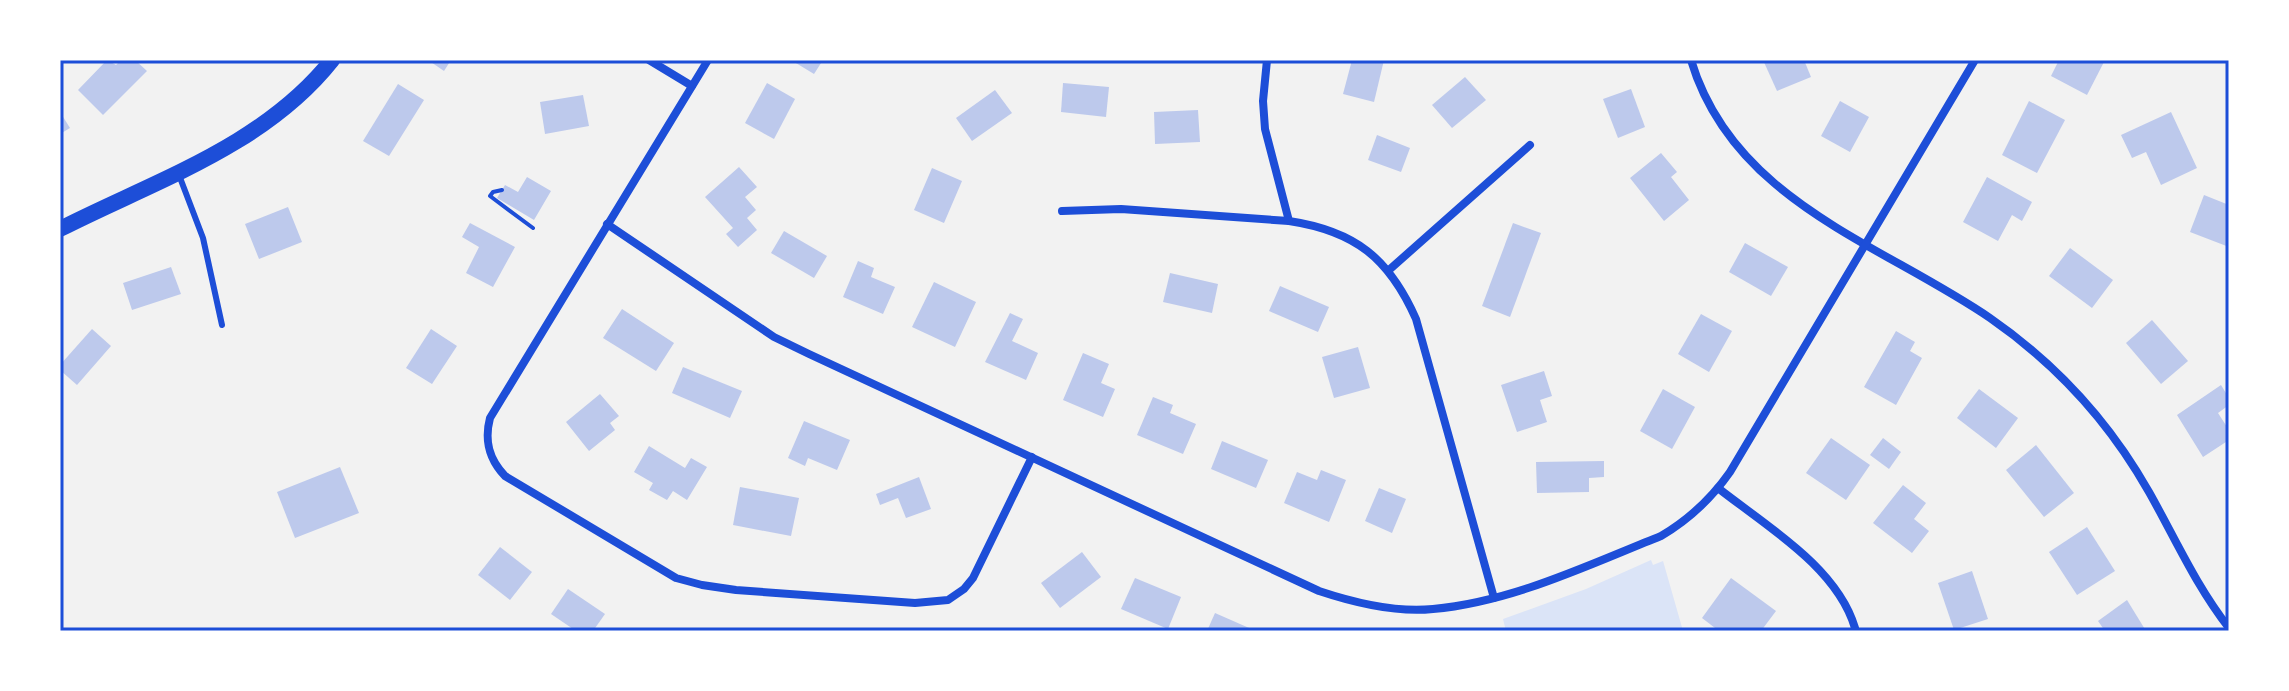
<svg xmlns="http://www.w3.org/2000/svg" width="2289" height="691" font-family="'Fira Sans',sans-serif">
<style>
.green{fill:#dbe4f7}
.building{fill:#bdc9ec}
.lines{fill:none;stroke-linecap:round;stroke-linejoin:round}
.path{stroke:#1d4ed8;stroke-width:4}
.service{stroke:#1d4ed8;stroke-width:6}
.minor{stroke:#1d4ed8;stroke-width:8}
.secondary{stroke:#1d4ed8;stroke-width:16}
.neatline{fill:none;stroke:#1d4ed8;stroke-width:3}
</style>
<rect width="100%" height="100%" fill="#f2f2f2"/>
<polygon class="green" points="1651,560 1653,565 1663,561 1683,631 1506,631 1503,619 1586,589"/>
<g class="building">
<polygon points="107,60 116,65 121,60 135,60 147,71 103,115 78,90"/>
<polygon points="428,60 451,60 444,71"/>
<polygon points="791,60 823,60 814,74"/>
<polygon points="1352,60 1384,60 1374,102 1343,94"/>
<polygon points="1763,60 1804,60 1811,77 1777,91"/>
<polygon points="2059,60 2105,60 2087,95 2051,76"/>
<polygon points="1465,77 1486,100 1452,128 1432,105"/>
<polygon points="767,83 795,99 774,139 745,123"/>
<polygon points="1063,83 1109,87 1106,117 1061,112"/>
<polygon points="398,84 424,100 389,156 363,141"/>
<polygon points="1631,89 1645,127 1618,138 1603,99"/>
<polygon points="995,90 1012,113 972,141 956,118"/>
<polygon points="583,95 589,126 545,134 540,102"/>
<polygon points="1840,101 1869,117 1850,152 1821,136"/>
<polygon points="2029,101 2065,120 2037,173 2002,155"/>
<polygon points="1198,110 1200,142 1155,144 1154,112"/>
<polygon points="60,112 70,128 60,134"/>
<polygon points="2171,112 2197,168 2161,185 2146,152 2132,158 2121,135"/>
<polygon points="1377,135 1410,148 1401,172 1368,160"/>
<polygon points="1661,153 1677,172 1671,177 1689,200 1664,221 1630,178"/>
<polygon points="739,167 757,187 745,197 756,210 747,218 757,230 738,247 726,234 733,228 705,197"/>
<polygon points="932,168 962,181 944,223 914,210"/>
<polygon points="527,177 551,191 534,220 497,198 505,185 518,192"/>
<polygon points="1987,177 2032,202 2022,221 2012,215 1998,241 1963,222"/>
<polygon points="2204,195 2229,205 2229,247 2190,232"/>
<polygon points="288,207 302,242 259,259 245,224"/>
<polygon points="470,223 515,247 493,287 466,273 479,247 462,237"/>
<polygon points="1513,223 1541,233 1510,317 1482,306"/>
<polygon points="784,231 827,256 814,278 771,253"/>
<polygon points="1745,243 1788,267 1771,296 1729,272"/>
<polygon points="2070,248 2113,280 2092,308 2049,276"/>
<polygon points="858,261 874,268 871,277 895,287 883,314 843,297"/>
<polygon points="171,267 181,294 132,310 123,283"/>
<polygon points="1170,273 1218,284 1212,313 1163,302"/>
<polygon points="934,282 976,302 955,347 912,327"/>
<polygon points="1280,286 1329,307 1318,332 1269,311"/>
<polygon points="622,309 674,343 656,371 603,338"/>
<polygon points="1010,313 1023,319 1012,341 1038,353 1026,380 985,362"/>
<polygon points="1701,314 1732,331 1709,372 1678,354"/>
<polygon points="2152,320 2188,361 2161,384 2126,343"/>
<polygon points="92,329 111,346 77,385 60,370 60,365"/>
<polygon points="431,329 457,346 432,384 406,368"/>
<polygon points="1896,331 1915,342 1910,351 1922,358 1896,405 1864,387"/>
<polygon points="1358,347 1370,388 1334,398 1322,357"/>
<polygon points="1083,353 1109,364 1101,383 1115,389 1103,417 1063,400"/>
<polygon points="683,367 742,391 730,418 672,393"/>
<polygon points="1544,371 1552,396 1540,400 1547,422 1517,432 1501,385"/>
<polygon points="2221,385 2229,398 2229,405 2218,413 2229,430 2229,440 2203,457 2177,415"/>
<polygon points="1663,389 1695,407 1672,449 1640,431"/>
<polygon points="1979,389 2018,418 1996,448 1957,418"/>
<polygon points="600,394 619,416 610,423 615,430 589,451 566,422"/>
<polygon points="1153,397 1173,405 1170,413 1196,424 1183,454 1137,435"/>
<polygon points="804,421 850,440 837,470 808,458 805,466 788,458"/>
<polygon points="1831,438 1870,465 1846,500 1806,473"/>
<polygon points="1883,438 1901,452 1889,469 1870,455"/>
<polygon points="1222,441 1268,460 1256,488 1211,469"/>
<polygon points="2036,445 2074,493 2044,517 2006,470"/>
<polygon points="649,446 685,468 691,458 707,467 687,500 673,491 667,500 649,490 653,483 634,472"/>
<polygon points="1604,461 1604,477 1589,478 1589,492 1537,493 1536,462"/>
<polygon points="340,467 359,513 295,538 277,492"/>
<polygon points="1321,470 1346,480 1329,522 1284,503 1297,472 1317,480"/>
<polygon points="919,477 931,509 906,518 898,498 880,505 876,494"/>
<polygon points="1903,485 1926,503 1914,519 1929,531 1912,553 1873,523"/>
<polygon points="740,487 799,498 791,536 733,525"/>
<polygon points="1379,488 1406,499 1392,533 1365,521"/>
<polygon points="2087,527 2115,571 2077,595 2049,552"/>
<polygon points="500,547 532,572 510,600 478,575"/>
<polygon points="1082,552 1101,577 1060,608 1041,583"/>
<polygon points="1972,571 1988,619 1954,630 1938,583"/>
<polygon points="1135,578 1181,597 1168,629 1121,609"/>
<polygon points="1731,578 1776,611 1761,631 1719,631 1702,618"/>
<polygon points="568,589 605,614 593,631 576,631 551,614"/>
<polygon points="2127,600 2146,631 2105,631 2098,621"/>
<polygon points="1215,613 1256,631 1207,631"/>
</g>
<g class="lines">
<polyline class="path" points="502,190 493,192 490,196 533,228"/>
<polyline class="service" points="179,175 203,238 222,325"/>
<g class="minor">
<polyline points="649,60 692,86"/>
<path d="M 708,60 L 490,418 C 484,441 489,459 505,476 L 676,578 L 702,585 L 736,590 L 915,603 L 948,600 L 964,589 L 973,578 L 1032,457"/>
<path d="M 1267,60 L 1263,101 L 1265,129 L 1289,221 C 1355,231 1389,258 1416,319 L 1494,598"/>
<path d="M 1691,60 C 1733,201 1880,243 1990,318 C 2055,363 2110,423 2149,492 C 2175,538 2196,586 2229,628"/>
<polyline points="1062,211 1121,209 1289,221"/>
<path d="M 607,224 L 774,337 L 809,354 L 1319,591 C 1355,603 1395,613 1433,609 C 1512,602 1588,565 1661,536 C 1690,519 1711,499 1730,472 L 1975,60"/>
<polyline points="1389,270 1530,145"/>
<path d="M 1718,488 C 1766,526 1837,567 1855,628"/>
</g>
<path class="secondary" d="M 60,229 C 154,181 264,146 332,60"/>
</g>
<rect width="2289" height="691" fill="none" stroke="#ffffff" stroke-width="124"/>
<rect x="62" y="62" width="2165" height="567" class="neatline"/>
</svg>
